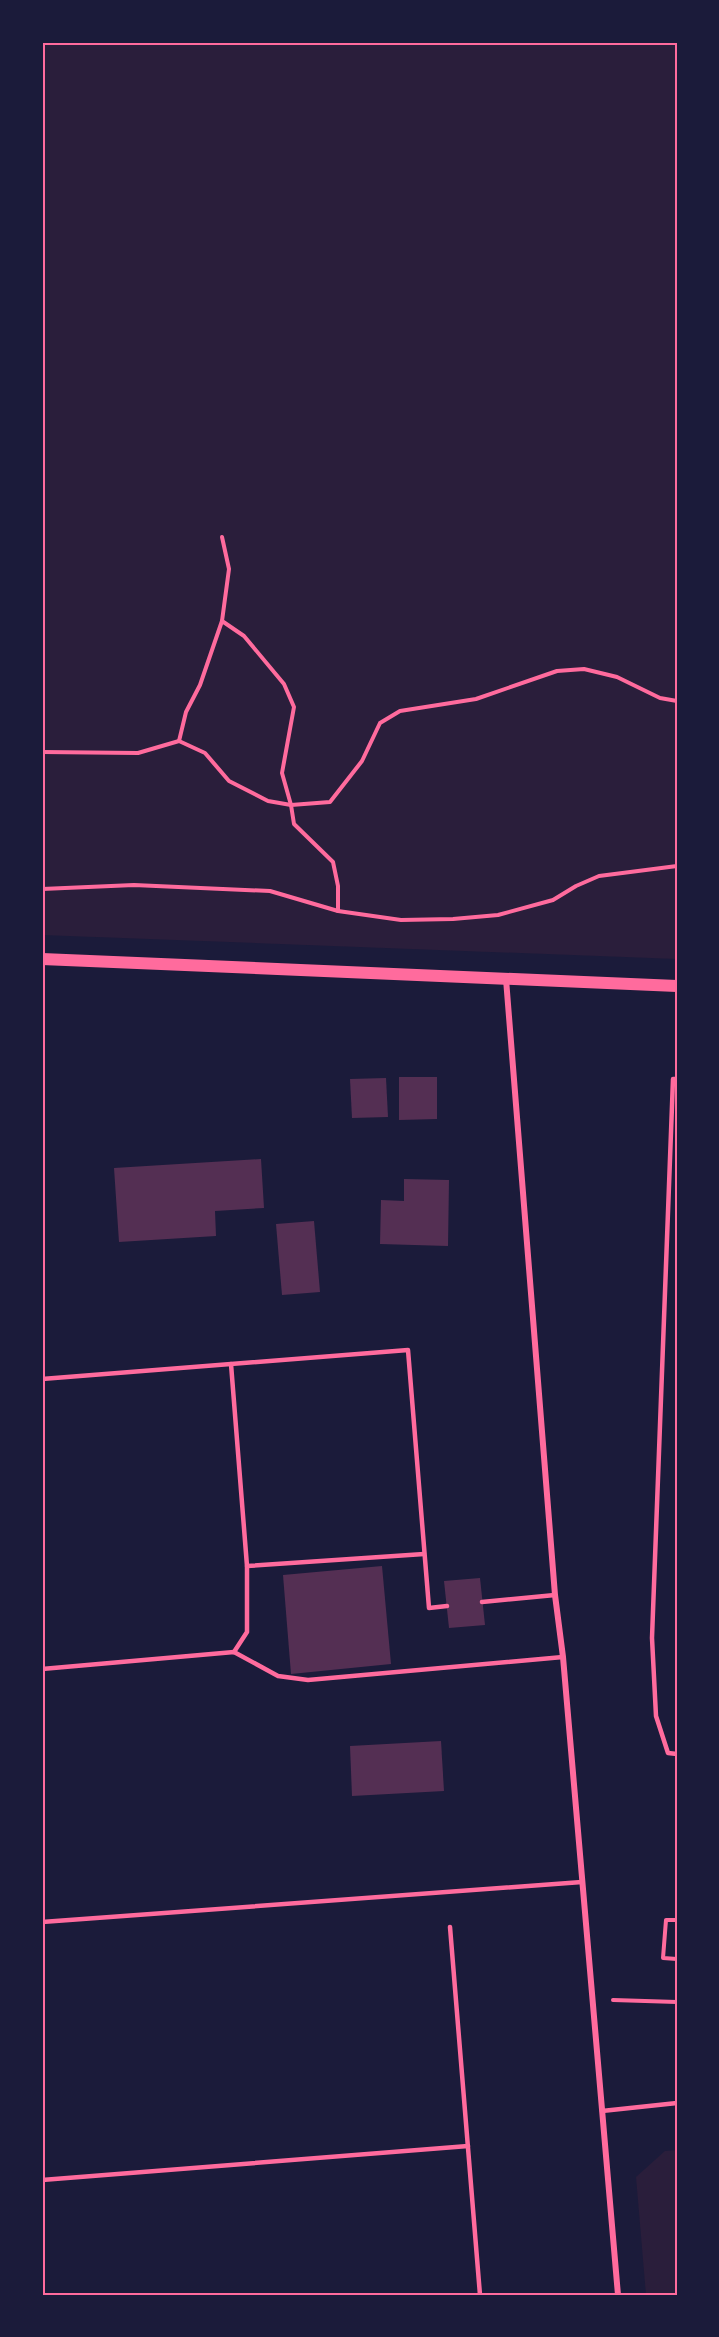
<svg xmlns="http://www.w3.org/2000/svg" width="719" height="2337" font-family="'Fira Sans',sans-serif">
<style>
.green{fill:#2a1e3b}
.building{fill:#542f53}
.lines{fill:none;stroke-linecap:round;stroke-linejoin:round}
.path{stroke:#ff6b9d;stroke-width:4}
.service{stroke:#ff6b9d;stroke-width:4.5}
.minor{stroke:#ff6b9d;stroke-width:6}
.secondary{stroke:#ff6b9d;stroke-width:12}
.neatline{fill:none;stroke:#ff6b9d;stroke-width:2}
</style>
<rect width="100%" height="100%" fill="#1b1b3a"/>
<g class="green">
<polygon points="42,42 677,42 677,959 42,935"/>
<polygon points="677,2150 677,2295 646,2295 636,2177 665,2151"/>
</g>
<g class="building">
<polygon points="399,1077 437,1077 437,1119 399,1120"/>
<polygon points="386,1078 388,1117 352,1118 350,1079"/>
<polygon points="261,1159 264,1208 215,1211 216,1236 119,1242 114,1168"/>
<polygon points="404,1179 449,1180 448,1246 380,1244 381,1200 404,1201"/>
<polygon points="314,1221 320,1292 282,1295 276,1224"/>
<polygon points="382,1566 391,1664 291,1674 283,1575"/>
<polygon points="480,1578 485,1625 449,1628 444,1581"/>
<polygon points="441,1741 444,1791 352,1796 350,1746"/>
</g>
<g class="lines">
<g class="path">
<polyline points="222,621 244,636 284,684 294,707 282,773 291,805 294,824 333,862 338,886 338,911"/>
<polyline points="179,741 186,712 200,685 222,621 229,569 222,537"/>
<polyline points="42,752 138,753 179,741 205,753 229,781 268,801 291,805 330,802 362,761 380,723 400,711 476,699 557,671 584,669 617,677 660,698 677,701"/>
<polyline points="42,889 134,885 270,891 338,911 401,920 453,919 498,915 553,900 576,886 599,876 677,866"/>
<polyline points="677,1920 666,1920 663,1958 677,1959"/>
<polyline points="613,2000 677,2002"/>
</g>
<g class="service">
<polyline points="677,1079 673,1079 652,1638 656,1716 668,1753 677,1754"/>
<polyline points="231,1364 247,1566 247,1632 234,1652"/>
<polyline points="42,1379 408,1350 429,1608 447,1606"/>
<polyline points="247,1566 424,1554"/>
<polyline points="482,1602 555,1595"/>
<polyline points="42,1669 234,1652 278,1676 308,1680 563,1657"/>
<polyline points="42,1922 582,1882"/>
<polyline points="450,1927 480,2295"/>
<polyline points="602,2111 677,2103"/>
<polyline points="42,2180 468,2146"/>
</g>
<polyline class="minor" points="506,979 555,1595 563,1657 618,2295"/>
<polyline class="secondary" points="42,959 677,986"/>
</g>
<rect width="719" height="2337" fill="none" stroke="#1b1b3a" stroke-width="87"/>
<rect x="44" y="44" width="632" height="2250" class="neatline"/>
</svg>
